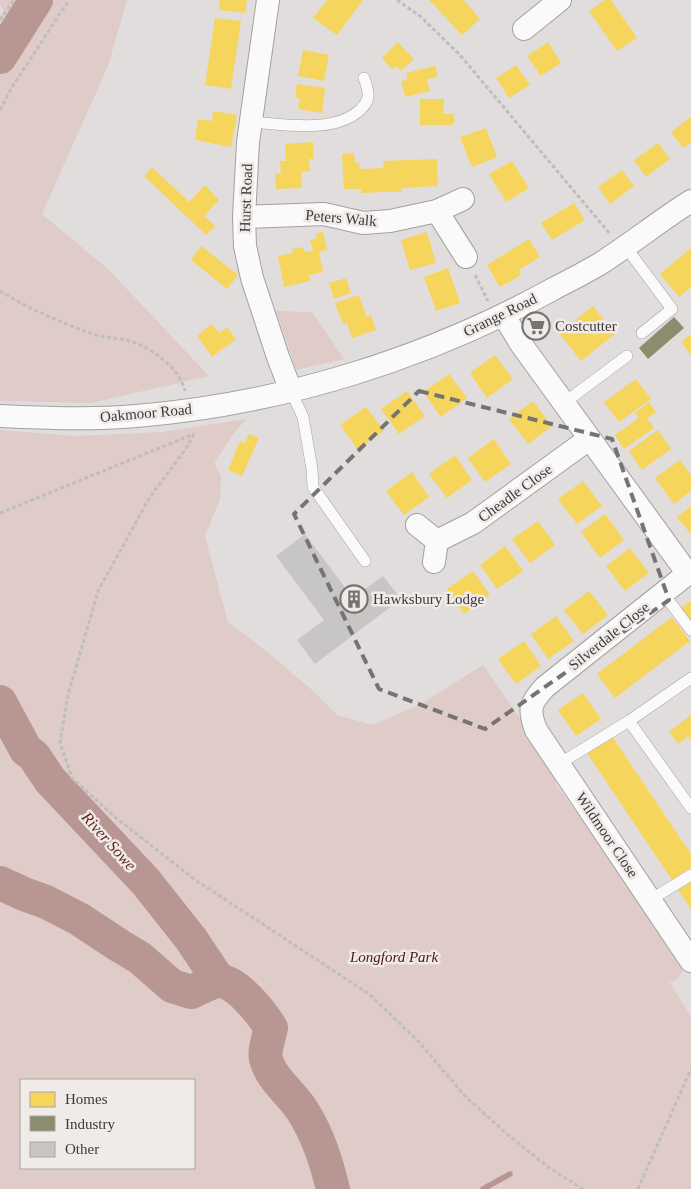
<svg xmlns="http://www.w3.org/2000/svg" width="691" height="1189" font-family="Georgia,serif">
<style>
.green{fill:#dfccc9;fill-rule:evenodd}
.homes{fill:#f6d55c}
.industry{fill:#8c8c6e}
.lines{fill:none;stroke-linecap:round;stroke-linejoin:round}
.stream{stroke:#b89792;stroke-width:5.5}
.river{stroke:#b89792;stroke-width:34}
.building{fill:#c8c5c5}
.lane-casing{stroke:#a3a0a0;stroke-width:12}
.street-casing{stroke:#a3a0a0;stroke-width:24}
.path{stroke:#bfbdbd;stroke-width:3;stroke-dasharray:4 2.5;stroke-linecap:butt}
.lane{stroke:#fafafa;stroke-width:11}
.street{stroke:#fafafa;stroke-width:22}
.marked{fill:none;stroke:#767373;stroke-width:4;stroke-dasharray:10 6;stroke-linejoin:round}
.labels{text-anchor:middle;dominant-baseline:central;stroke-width:5;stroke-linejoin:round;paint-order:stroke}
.street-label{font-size:15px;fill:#3d3a3a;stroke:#f0eae8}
.poi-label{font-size:15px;fill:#3d3a3a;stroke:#f0eae8;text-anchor:start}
.park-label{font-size:15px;font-style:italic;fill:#4e140f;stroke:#f0eae8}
.water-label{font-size:16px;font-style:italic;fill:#642821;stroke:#f0eae8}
</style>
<rect width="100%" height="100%" fill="#e1dddd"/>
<g class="green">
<polygon points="0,0 127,0 108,66 42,214 108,269 209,376 91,403 0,401 0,15 4,11 0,4"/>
<polygon points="276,311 312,312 344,359 296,370"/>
<path d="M 246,419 L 232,436 L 215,462 L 216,467 L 221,476 L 220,499 L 205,536 L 228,622 L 266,651 L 311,689 L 337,715 L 373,725 L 419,705 L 483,665 L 559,775 L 555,783 L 684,961 C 683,972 681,978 670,983 L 691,1016 L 691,1189 L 0,1189 L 0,430 L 75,436 L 162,432 ZM 21,1080 L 194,1080 L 194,1168 L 21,1168 Z"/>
</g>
<g class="homes">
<polygon points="220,0 247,0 245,13 219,10"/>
<polygon points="327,0 363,0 337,35 313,18"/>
<polygon points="429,0 464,0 480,19 462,35"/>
<polygon points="605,0 611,0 637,38 617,51 589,11"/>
<polygon points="215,18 241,21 231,89 205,85"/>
<polygon points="398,42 414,59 401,71 396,66 392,69 382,58"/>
<polygon points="548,42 561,63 541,76 527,56"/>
<polygon points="303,50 329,55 324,81 298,76"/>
<polygon points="516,65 530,85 509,98 496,78"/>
<polygon points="435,66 438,77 427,79 430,91 405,97 401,81 408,80 406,73"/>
<polygon points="297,84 325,88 322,113 298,109 300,98 295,97"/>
<polygon points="420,99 444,99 443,114 453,114 455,121 452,125 420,125"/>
<polygon points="213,111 237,115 231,147 195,140 198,119 212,121"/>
<polygon points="691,117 691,142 683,148 671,132"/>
<polygon points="486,128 497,157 472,167 460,137"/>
<polygon points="313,142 314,159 309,159 310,171 301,172 302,188 276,189 275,173 281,173 280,161 286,161 285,144"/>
<polygon points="658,143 670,159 646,177 634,160"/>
<polygon points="354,153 355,163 359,163 360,169 384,168 383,161 437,159 438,186 401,188 401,192 385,192 361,193 361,189 344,189 342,154"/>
<polygon points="512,161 529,188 506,202 489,174"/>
<polygon points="152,167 189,202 205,185 219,200 204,216 215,226 206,235 144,176"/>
<polygon points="622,170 634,186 610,204 598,187"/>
<polygon points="574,203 585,220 552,240 541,223"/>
<polygon points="323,232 327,250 319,252 323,272 309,275 310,281 284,287 278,256 293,253 292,249 303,247 304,252 313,251 310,240 317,238 316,233"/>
<polygon points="427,232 436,263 410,270 401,240"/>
<polygon points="529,239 540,257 519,270 521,275 500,287 487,265"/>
<polygon points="201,246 238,275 227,289 191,260"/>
<polygon points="691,248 691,287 679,297 660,274"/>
<polygon points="448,268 460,303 436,311 424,277"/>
<polygon points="346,278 351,293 334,299 329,283"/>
<polygon points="359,295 366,316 371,315 376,330 352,338 347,323 343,324 335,303"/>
<polygon points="593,306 615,334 581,361 559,333"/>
<polygon points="212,324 219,333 227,327 236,339 212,357 197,336"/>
<polygon points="691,334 691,355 681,342"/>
<polygon points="495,355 513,379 487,398 470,373"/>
<polygon points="449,374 467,398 441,417 423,392"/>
<polygon points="636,379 651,399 619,422 604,402"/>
<polygon points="407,391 425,416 399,434 381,409"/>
<polygon points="533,401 552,426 528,444 509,419"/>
<polygon points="649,402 656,412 647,418 654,428 624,449 615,435 639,418 635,413"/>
<polygon points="366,407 384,431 358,450 340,425"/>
<polygon points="658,430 671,449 642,470 629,451"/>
<polygon points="249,434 259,438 242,476 228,470 240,441 245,443"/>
<polygon points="494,439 511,464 485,482 468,458"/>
<polygon points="455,455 472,480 447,498 429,474"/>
<polygon points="680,460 691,475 691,491 674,504 655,478"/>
<polygon points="412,472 429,497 404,515 386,491"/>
<polygon points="583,481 602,506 577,524 558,499"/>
<polygon points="691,506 691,532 690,533 677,517"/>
<polygon points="605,514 624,540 600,558 581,532"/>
<polygon points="538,521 555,545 530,563 512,539"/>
<polygon points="505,546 523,571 497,589 480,565"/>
<polygon points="630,548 649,573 625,591 606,566"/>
<polygon points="473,571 490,595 464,614 447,589"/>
<polygon points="589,591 608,615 583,634 564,610"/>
<polygon points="691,601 691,621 681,608"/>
<polygon points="556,616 574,641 548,659 531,634"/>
<polygon points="672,617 690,641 615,698 597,674"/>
<polygon points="524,641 541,666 516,684 498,659"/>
<polygon points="583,693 601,719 576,736 558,710"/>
<polygon points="691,715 691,740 688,736 678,744 669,732"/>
<polygon points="612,736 691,854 691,867 672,880 587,753"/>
<polygon points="691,881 691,909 678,890"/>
</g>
<polygon class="industry" points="674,317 684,328 648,359 639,348"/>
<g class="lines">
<polyline class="stream" points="483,1189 510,1174"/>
<g class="river">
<polyline points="0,57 36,0"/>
<polyline points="0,702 26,750 34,756 50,780 146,882 191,939 219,981"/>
<path d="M 0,883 L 24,894 L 46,902 L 79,919 L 120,946 L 140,958 L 172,986 L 191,992 C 200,989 211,981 220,981 C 238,982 263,1015 271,1028 C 269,1037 264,1050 266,1059 C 271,1079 291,1093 302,1110 C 318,1135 326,1161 333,1189"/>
</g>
</g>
<polygon class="building" points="305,534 353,598 383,576 401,599 315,664 297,640 324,620 276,556"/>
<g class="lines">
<g class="lane-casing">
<g id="lane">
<path d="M 251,122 C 283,124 334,134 360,110 C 364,106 367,103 368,97 C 369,91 366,84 364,78"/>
<polyline points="625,246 672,309 642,333"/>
<polyline points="291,391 303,417 312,469 313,487 365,561"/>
<polyline points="564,403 627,356"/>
<polyline points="663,593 691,630"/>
<polyline points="691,678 629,721 691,808"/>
<polyline points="559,764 629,721"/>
<polyline points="650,900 691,875"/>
</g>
</g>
<g class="street-casing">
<g id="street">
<polyline points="268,0 248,142 244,217 245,246 252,278 278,357 291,391"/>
<polyline points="524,29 560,0"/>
<polyline points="437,211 466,257"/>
<polyline points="244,217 324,214 363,223 390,221 437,211 463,199"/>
<polyline points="504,316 521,344 688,574"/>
<path d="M 0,416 C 45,418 91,420 136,416 C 282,404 426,359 555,288 C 569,281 584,273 598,265 C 630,245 659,221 691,201"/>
<polyline points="417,525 437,541 434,562"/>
<polyline points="437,541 473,523 589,439"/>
<path d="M 691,571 L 545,687 C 530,703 528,709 536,730 L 691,961"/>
</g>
</g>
<g class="path">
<polyline points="397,0 420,16 460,55 610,234"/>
<polyline points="0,20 14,0"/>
<polyline points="0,110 12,87 69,0"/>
<polyline points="475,275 488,301"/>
<path d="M 0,291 C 28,308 59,322 90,333 C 105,339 123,337 138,344 C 157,352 180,370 185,391"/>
<polyline points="194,434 185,450 150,497 98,591 68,695 60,743 72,778 115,817 194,879 369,994 419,1042 466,1097 507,1134 548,1167 583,1189"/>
<polyline points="0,513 194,434"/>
<polyline points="638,1189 691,1069"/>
</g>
<use href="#lane" class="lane"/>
<use href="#street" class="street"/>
</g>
<path class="marked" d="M 419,391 L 612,439 L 669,600 L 485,729 L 379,689 L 294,514 Z"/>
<defs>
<g id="supermarket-ring" transform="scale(1.4375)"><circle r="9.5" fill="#f0eae8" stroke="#767373" stroke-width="1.5"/><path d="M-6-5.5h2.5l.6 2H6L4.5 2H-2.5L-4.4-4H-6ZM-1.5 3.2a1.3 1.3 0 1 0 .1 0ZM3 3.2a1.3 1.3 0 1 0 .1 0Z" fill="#767373"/></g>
<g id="building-ring" transform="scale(1.4375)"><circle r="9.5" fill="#f0eae8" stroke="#767373" stroke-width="1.5"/><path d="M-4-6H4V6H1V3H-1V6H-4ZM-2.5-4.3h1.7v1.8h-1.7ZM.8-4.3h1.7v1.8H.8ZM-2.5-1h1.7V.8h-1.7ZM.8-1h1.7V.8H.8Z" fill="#767373"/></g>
</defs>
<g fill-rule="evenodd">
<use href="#supermarket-ring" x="536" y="326"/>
<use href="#building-ring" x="354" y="599"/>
</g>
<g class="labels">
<g class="street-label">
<text transform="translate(246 198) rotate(-88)">Hurst Road</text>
<text transform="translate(341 218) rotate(5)">Peters Walk</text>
<text transform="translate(500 315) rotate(-26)">Grange Road</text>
<text transform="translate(146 413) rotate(-5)">Oakmoor Road</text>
<text transform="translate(515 493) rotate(-36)">Cheadle Close</text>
<text transform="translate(609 636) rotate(-39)">Silverdale Close</text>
<text transform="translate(607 835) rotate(56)">Wildmoor Close</text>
</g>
<g class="poi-label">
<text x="555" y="326">Costcutter</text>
<text x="373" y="599">Hawksbury Lodge</text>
</g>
<g class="park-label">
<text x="394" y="957">Longford Park</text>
</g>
<g class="water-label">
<text transform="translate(109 841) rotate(48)">River Sowe</text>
</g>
</g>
<rect x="20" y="1079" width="175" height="90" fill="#f0eae8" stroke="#a8a4a2"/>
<rect x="30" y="1092" width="25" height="15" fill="#f6d55c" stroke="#a8a4a2"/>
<text x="65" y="1104" font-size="15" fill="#3d3a3a">Homes</text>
<rect x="30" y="1116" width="25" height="15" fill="#8c8c6e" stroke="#a8a4a2"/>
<text x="65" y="1129" font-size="15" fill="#3d3a3a">Industry</text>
<rect x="30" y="1142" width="25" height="15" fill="#c8c5c5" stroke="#a8a4a2"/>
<text x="65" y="1154" font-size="15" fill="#3d3a3a">Other</text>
</svg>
